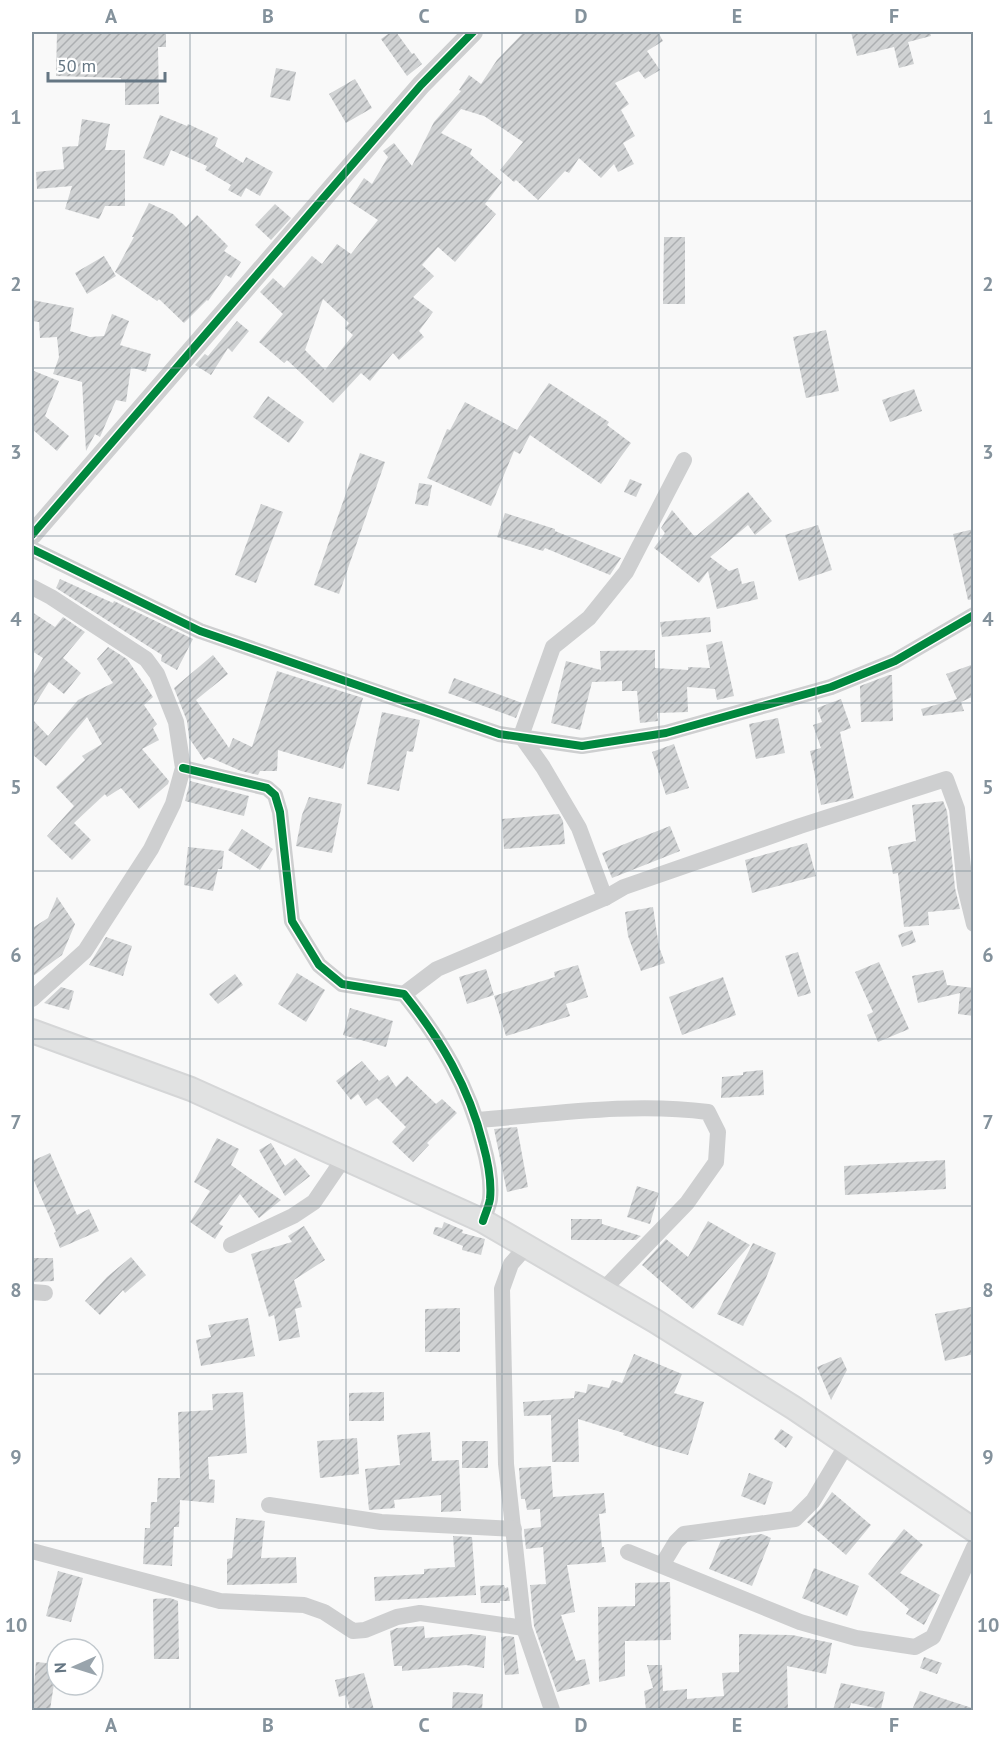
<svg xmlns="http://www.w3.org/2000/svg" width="1005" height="1742" font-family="'PT Sans',sans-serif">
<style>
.building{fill:url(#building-hatch);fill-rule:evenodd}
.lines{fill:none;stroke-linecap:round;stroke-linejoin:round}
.secondary-casing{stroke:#d5d6d7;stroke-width:26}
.minor{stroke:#cecfd0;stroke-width:16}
.tertiary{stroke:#cecfd0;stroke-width:20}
.secondary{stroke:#e1e2e2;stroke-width:22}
.cycleway-casing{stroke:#fff;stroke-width:11}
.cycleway{stroke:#00873e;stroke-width:8}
.grid{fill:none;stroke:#84929c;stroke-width:1.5;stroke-opacity:0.55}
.neatline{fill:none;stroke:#84929c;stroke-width:2}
.grid-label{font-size:20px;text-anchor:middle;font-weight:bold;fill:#84929c}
</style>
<defs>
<pattern id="building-hatch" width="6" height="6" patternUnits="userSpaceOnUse" patternTransform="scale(1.5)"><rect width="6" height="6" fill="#d0d2d3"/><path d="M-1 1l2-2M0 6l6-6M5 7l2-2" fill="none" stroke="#acafb1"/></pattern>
</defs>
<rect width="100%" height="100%" fill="#f9f9f9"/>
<g class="building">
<polygon points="57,32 166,32 166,47 158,47 159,104 125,105 125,81 121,81 121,78 56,76"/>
<polygon points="391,32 396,32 412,54 414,53 422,64 407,76 381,39"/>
<path d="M 524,32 L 658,32 L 663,41 L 647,51 L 660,70 L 645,79 L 639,71 L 615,83 L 629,104 L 621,110 L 635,136 L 623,143 L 634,164 L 618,172 L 614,164 L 601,178 L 579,158 L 569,173 L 565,171 L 538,200 L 516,180 L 514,182 L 500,170 L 523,142 L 484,116 L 461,109 L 441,133 L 472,149 L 470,154 L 502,182 L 485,204 L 496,214 L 455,262 L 438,247 L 422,265 L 434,276 L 413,297 L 433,312 L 419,331 L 424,337 L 399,360 L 393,353 L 370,381 L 361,373 L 333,403 L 287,360 L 284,363 L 259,342 L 283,314 L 260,292 L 273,278 L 284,288 L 312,256 L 322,264 L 337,244 L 351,254 L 378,220 L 349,201 L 364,178 L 372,184 L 388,157 L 383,151 L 394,143 L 412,166 L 434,122 L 461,91 L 459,90 L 469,75 L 481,84 L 497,60 ZM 323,299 L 349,323 L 345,328 L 353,335 L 325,370 L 305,350 Z"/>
<polygon points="851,32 930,32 931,36 908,42 914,64 899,68 894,47 857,56"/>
<polygon points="276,68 296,72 290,101 270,97"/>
<polygon points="355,79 372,108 346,123 329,94"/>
<polygon points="160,115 187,126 188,124 218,138 215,146 243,163 246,157 273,172 260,196 246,188 241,197 228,190 231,185 205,170 207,166 171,150 164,166 143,158"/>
<polygon points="82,119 110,124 105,150 125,150 125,206 105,206 99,219 65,209 72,186 37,189 36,172 64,169 62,147 78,146"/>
<polygon points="149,203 173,214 186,227 197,215 228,246 224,251 241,262 231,278 226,275 208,301 207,300 184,323 159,299 157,301 115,272 134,237 132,237"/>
<polygon points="275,204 291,218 271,240 255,225"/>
<polygon points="664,237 685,237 685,304 663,304"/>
<polygon points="104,256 116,276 87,294 75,273"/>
<polygon points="32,300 74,308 70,331 90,337 104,336 112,314 129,321 120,345 151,354 146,372 131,367 126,402 116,400 100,437 95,434 86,451 82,382 53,374 59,357 57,337 40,338 39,322 32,321"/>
<polygon points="237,321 249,331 232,352 228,348 211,375 195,365 205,354 208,356"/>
<polygon points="826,330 839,391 806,398 793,337"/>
<polygon points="34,371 59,381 45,416 69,436 57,451 32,429 32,379"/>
<polygon points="549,383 609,422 607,425 631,443 601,484 530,435 520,454 514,451 491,506 427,478 447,429 450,430 465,402 517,430"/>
<polygon points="914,389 922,411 890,422 882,400"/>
<polygon points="268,396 304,422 289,443 253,417"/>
<polygon points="360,453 385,462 339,594 314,585"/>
<polygon points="630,479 642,484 636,497 624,492"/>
<polygon points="419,483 432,485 428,506 415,504"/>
<polygon points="748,492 772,521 755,535 748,525 710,557 729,571 738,568 742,584 754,581 758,599 717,609 708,571 699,583 654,548 665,533 661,528 672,510 695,537"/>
<polygon points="261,504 283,512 256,583 235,575"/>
<polygon points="505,513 555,529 555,531 621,558 610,575 545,548 543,551 497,537"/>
<polygon points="818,525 832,570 799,581 785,535"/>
<polygon points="974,529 974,599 968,600 953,534"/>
<polygon points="60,579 113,603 114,601 193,639 177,670 161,661 162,655 56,588"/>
<polygon points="32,612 55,627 63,617 85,632 63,658 81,673 64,694 49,682 32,709 32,677 43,658 32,651"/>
<polygon points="710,617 711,632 662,637 660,622"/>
<polygon points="722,641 734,696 717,700 715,689 687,687 688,712 657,713 658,721 640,723 637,691 622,691 622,681 592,682 580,730 551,723 566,661 601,670 600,651 655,650 655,668 688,670 688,667 710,668 706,645"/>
<polygon points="108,647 127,659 153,697 144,705 157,724 153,728 159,740 142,749 169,781 168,784 139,809 121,788 107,797 105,794 74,823 91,840 72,860 47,836 74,806 56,787 85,760 82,756 102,744 87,717 46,766 32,754 32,719 48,736 78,700 113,683 97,659"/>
<polygon points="213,655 228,674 196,700 229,748 233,738 252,747 277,671 363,698 343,769 278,750 277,771 260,771 258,775 241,771 209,757 204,760 189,738 187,721 174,688"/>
<polygon points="974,664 974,696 961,702 964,711 923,716 921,709 957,699 946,674"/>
<polygon points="889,675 892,675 893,721 861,722 860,686"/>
<polygon points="454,678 522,703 516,718 448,693"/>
<polygon points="841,699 851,728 840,732 854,798 821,805 810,751 821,748 813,725 822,722 817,708"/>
<polygon points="382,712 420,720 413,752 407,751 399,791 367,784"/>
<polygon points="778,718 785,753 756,759 749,724"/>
<polygon points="674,744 689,788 666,795 652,752"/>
<polygon points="190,781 249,796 244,816 185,801"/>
<polygon points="309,797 342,804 332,853 296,846 302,815"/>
<polygon points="943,801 947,811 955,888 960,909 928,912 929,925 904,927 898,873 893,874 888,847 916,841 912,805"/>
<polygon points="559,814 563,821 565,844 504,849 502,819"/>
<polygon points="670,826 680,851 612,878 602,853"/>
<polygon points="242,829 273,849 260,870 228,850"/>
<polygon points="807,843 816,876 752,893 745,860"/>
<polygon points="188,847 224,851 222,869 218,869 213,891 184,885"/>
<polygon points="57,897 75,924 62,955 32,977 32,934 34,927 48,918"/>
<polygon points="653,907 659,947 665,963 641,971 628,936 625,912"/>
<polygon points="912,930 916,942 902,947 898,935"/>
<polygon points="106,937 132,946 123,976 89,965"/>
<polygon points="798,952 811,993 798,997 785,956"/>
<polygon points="879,962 909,1029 878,1042 867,1015 873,1012 855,972"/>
<polygon points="578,965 588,997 566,1004 570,1016 506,1036 494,996 555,977 554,972"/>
<polygon points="486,969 494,995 467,1004 459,977"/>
<polygon points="943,970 947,985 974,988 974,1016 958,1014 960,993 918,1003 912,976"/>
<polygon points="297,973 325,990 306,1022 278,1004"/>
<polygon points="235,974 243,985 218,1004 209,994"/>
<polygon points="723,977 736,1015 682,1035 669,997"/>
<polygon points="61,987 74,991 69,1010 44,1003"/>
<polygon points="350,1008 393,1021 386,1047 343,1035"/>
<polygon points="362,1061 379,1081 388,1075 396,1087 407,1076 436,1104 442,1099 457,1113 427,1143 429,1145 413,1162 392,1142 406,1127 377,1098 366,1106 358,1094 351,1100 336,1081"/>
<polygon points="763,1070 764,1095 721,1098 722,1077 743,1075 743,1072"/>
<polygon points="517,1127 528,1187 507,1192 494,1129"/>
<polygon points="217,1138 239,1149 231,1165 281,1200 259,1218 240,1194 219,1224 223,1226 215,1239 190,1222 210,1191 194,1182"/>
<polygon points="271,1143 285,1166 295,1158 310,1176 285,1196 259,1150"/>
<polygon points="50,1153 77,1215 89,1209 99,1231 60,1248 54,1233 56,1232 32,1176 32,1161"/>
<polygon points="945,1160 946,1189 845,1195 844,1166"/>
<polygon points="637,1186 659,1193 650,1224 627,1217"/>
<polygon points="571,1219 602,1219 602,1224 641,1236 636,1240 571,1240"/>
<polygon points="708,1221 750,1245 693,1309 642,1265 666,1239 688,1257"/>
<polygon points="444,1222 463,1230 462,1233 485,1239 481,1255 462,1250 463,1246 433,1234 435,1227 442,1228"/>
<polygon points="304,1226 325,1260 294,1280 302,1307 295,1309 300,1337 279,1341 274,1315 269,1317 251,1254 292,1242 288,1236"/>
<polygon points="753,1243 776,1253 764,1283 743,1326 717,1314"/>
<polygon points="131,1257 146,1275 125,1293 123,1290 100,1315 85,1301 107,1277"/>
<polygon points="32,1258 53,1258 54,1281 32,1282"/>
<polygon points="971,1307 974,1318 974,1354 945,1361 935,1314"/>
<polygon points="460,1308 460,1352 425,1352 425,1309"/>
<polygon points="248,1318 255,1356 201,1366 196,1340 211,1337 208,1325"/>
<polygon points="634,1354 682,1374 674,1393 704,1402 688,1455 655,1446 623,1435 624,1433 578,1419 579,1462 552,1462 551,1415 524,1416 523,1402 574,1398 575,1391 586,1393 588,1384 609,1388 612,1380 622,1383"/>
<polygon points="841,1357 847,1370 831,1400 817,1367"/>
<polygon points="243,1392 247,1453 208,1457 209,1479 215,1480 214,1503 180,1500 179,1527 174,1527 172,1566 143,1564 145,1528 150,1528 151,1502 157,1502 158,1478 180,1478 178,1412 213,1410 212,1394"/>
<polygon points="384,1392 384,1421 349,1421 349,1393"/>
<polygon points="781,1429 793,1437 786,1448 774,1439"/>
<polygon points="430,1432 432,1461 459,1460 461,1511 441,1512 441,1495 394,1500 395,1508 369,1510 365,1469 400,1465 397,1435"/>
<polygon points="357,1438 359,1474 320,1478 317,1441"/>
<rect x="462" y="1441" width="26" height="27"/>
<polygon points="551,1466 553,1497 604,1493 606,1513 599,1514 602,1547 604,1547 606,1562 567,1565 575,1612 561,1615 576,1661 585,1659 590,1684 557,1692 534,1626 530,1585 546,1584 543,1547 526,1549 524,1531 524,1529 541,1527 540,1509 527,1510 525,1499 521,1499 519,1468"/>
<polygon points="749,1473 773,1482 765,1505 741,1496"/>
<polygon points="832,1492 871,1525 846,1555 807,1522 821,1508"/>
<polygon points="236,1518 265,1521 261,1558 296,1557 297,1583 227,1585 227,1559 232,1558"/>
<polygon points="904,1529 923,1545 900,1573 940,1595 924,1625 906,1614 909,1609 868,1574"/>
<polygon points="762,1534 771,1538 752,1586 709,1569 721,1540"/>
<polygon points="453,1536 472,1537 476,1595 375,1601 374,1577 424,1574 424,1569 455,1567"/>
<polygon points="814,1568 859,1586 847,1616 802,1598"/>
<polygon points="58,1571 83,1578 71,1622 46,1616"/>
<polygon points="670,1582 671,1640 625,1641 625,1676 599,1682 598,1607 635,1606 635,1583"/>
<polygon points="504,1585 505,1588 508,1587 510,1601 500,1601 500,1603 481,1603 480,1586"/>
<polygon points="170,1598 178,1601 179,1659 154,1659 153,1599"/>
<polygon points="424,1626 425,1638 471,1634 486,1636 484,1668 466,1665 402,1671 402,1666 394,1666 390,1631 397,1628"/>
<polygon points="739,1634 792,1635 832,1643 826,1674 787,1666 788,1710 646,1710 644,1691 653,1688 647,1665 662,1665 663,1691 687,1689 687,1699 724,1696 722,1673 739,1672"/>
<polygon points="509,1636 514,1637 519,1674 505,1675 501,1637"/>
<polygon points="924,1657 942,1663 937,1674 920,1668"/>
<polygon points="36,1662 57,1664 50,1710 32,1710"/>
<polygon points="364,1673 374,1710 350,1710 346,1695 339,1697 335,1680"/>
<polygon points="841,1683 885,1692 881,1709 851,1703 849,1710 833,1710"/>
<polygon points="920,1691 972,1708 972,1710 912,1710"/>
<polygon points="453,1692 483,1694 482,1710 452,1710"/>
</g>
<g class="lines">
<g class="secondary-casing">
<polyline id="secondary" points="32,1031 191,1089 483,1221 655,1321 794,1408 974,1530"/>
</g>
<g class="minor">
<polyline points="32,549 200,631 499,734 582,746 666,733 831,687 895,661 974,615"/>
<polyline points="32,587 51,597 146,659 157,674 176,722 183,768 173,804 151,849 85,951 32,999"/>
<path d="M 183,768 L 267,788 L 275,795 L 280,812 L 292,921 L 319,965 L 342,984 L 404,994 C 441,1040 469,1087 483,1144 C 488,1162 492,1180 490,1199 C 489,1206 485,1214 483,1221"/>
<polyline points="605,898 579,828 543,767 521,736 553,647 589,618 626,572 684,460"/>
<polyline points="404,994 437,969 605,898 624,887 800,826 946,779 957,809 965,887 974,924"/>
<path d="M 477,1120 C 553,1114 633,1102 708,1112 L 718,1132 L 716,1162 L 687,1203 L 602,1291"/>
<polyline points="231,1245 293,1216 314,1202 344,1158"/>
<polyline points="526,1247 511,1264 502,1289 506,1464 524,1628 552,1710"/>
<polyline points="32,1292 45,1293"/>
<polyline points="269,1505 381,1522 514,1529"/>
<polyline points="32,1551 220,1601 304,1605 324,1612 353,1631 365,1630 397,1617 420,1613 524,1628"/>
<polyline points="628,1552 800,1622 856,1638 915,1647 933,1637 974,1547"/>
<polyline points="662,1565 676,1542 684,1534 795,1519 813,1501 847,1444"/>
</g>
<polyline class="tertiary" points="32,535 421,85 473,32"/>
<use href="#secondary" class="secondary"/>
<g class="cycleway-casing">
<g id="cycleway">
<polyline points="32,535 421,85 473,32"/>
<polyline points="32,549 200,631 499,734 582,746 666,733 831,687 895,661 974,615"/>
<path d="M 183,768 L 267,788 L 275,795 L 280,812 L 292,921 L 319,965 L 342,984 L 404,994 C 441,1040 469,1087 483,1144 C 488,1162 492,1180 490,1199 C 489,1206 485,1214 483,1221"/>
</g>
</g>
<use href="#cycleway" class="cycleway"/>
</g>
<path class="grid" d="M 190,32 L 190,1710M 346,32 L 346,1710M 502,32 L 502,1710M 659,32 L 659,1710M 816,32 L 816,1710M 32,201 L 974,201M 32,368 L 974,368M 32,536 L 974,536M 32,703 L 974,703M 32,871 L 974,871M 32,1039 L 974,1039M 32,1206 L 974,1206M 32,1374 L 974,1374M 32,1541 L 974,1541"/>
<rect width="1005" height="1742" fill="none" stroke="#ffffff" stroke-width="66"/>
<g transform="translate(75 1667) rotate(267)"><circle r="28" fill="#ffffff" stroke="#c1c8cd" stroke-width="1.5"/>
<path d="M0-4.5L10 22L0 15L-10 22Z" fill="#99a4ac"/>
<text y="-9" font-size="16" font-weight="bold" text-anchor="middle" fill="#657683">N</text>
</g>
<path d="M48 72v9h117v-9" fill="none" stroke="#657683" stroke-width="3"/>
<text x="57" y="72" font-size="18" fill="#657683" stroke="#ffffff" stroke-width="4.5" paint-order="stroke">50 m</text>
<rect x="33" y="33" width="939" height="1676" class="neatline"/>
<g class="grid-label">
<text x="111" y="23">A</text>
<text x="268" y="23">B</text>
<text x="424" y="23">C</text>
<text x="581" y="23">D</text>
<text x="737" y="23">E</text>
<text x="894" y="23">F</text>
<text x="16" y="124">1</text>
<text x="988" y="124">1</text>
<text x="16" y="291">2</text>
<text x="988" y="291">2</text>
<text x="16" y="459">3</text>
<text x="988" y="459">3</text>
<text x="16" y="626">4</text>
<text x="988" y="626">4</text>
<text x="16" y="794">5</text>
<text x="988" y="794">5</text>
<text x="16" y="962">6</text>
<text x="988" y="962">6</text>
<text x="16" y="1129">7</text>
<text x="988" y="1129">7</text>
<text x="16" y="1297">8</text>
<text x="988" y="1297">8</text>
<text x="16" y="1464">9</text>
<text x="988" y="1464">9</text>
<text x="16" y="1632">10</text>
<text x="988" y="1632">10</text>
<text x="111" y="1732">A</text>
<text x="268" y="1732">B</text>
<text x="424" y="1732">C</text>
<text x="581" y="1732">D</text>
<text x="737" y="1732">E</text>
<text x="894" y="1732">F</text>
</g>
</svg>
